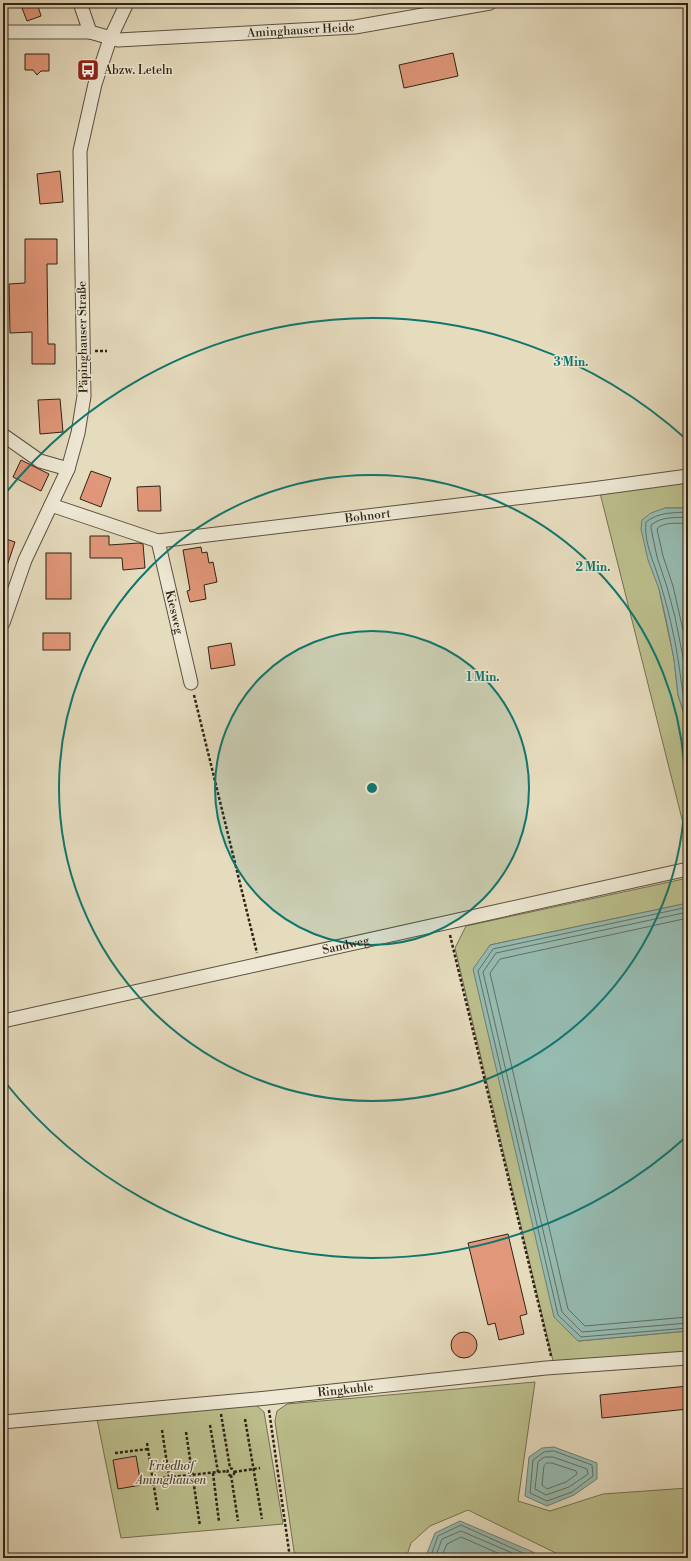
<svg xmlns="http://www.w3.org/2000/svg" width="691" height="1561" font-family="'Libre Bodoni',serif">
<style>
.green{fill:#bbbe8c;stroke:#757051}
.water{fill:#96bbb1;stroke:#6d7e73}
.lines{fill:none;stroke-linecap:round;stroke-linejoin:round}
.shore{stroke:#626f64;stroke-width:1}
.building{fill:#e19779;stroke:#2f2316}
.street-casing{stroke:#5c5140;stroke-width:15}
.path{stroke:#2f2316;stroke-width:2.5;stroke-dasharray:3 2;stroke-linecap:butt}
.street{stroke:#eee8d4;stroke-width:13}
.ring{fill:none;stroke:#0f766e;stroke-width:2}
.labels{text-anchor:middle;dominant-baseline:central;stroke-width:3;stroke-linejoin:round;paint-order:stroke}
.street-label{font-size:12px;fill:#2f2316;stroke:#eee8d4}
.poi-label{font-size:12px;fill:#2f2316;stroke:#eee8d4;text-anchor:start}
.park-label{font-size:12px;font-style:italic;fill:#524a34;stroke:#eee8d4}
.centre{fill:#0f766e;stroke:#eee8d4;stroke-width:2}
.ring-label{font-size:12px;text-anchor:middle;font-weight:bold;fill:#0f766e;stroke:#eee8d4;stroke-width:3;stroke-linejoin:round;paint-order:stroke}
</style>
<rect width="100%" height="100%" fill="#e5dbbd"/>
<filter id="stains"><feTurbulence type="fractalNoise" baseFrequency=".005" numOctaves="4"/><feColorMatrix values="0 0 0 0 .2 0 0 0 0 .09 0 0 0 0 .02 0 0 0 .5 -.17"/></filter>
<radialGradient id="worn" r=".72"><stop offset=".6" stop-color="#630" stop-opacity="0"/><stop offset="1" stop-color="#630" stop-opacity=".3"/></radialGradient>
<g class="green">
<polygon points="688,481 688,508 665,508 659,589 674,659 678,695 688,726 688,843 600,493"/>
<polygon points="688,878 688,903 490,945 579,1341 688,1331 688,1354 554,1365 455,948 466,926"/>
<polygon points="535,1382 518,1501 550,1511 603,1494 688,1488 688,1558 566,1558 468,1510 430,1526 411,1543 406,1558 295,1558 275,1421 277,1411 287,1404"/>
<polygon points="256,1405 264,1412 283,1524 121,1538 97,1419"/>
</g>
<g class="water">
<polygon points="665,508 688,508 688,726 678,695 674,659 666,619 659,589 648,560 641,529 642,520 651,513"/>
<polygon points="688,903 688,1331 578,1341 554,1317 473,969 490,945"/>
<polygon points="554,1447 597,1463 597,1479 574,1495 547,1506 525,1496 529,1457 542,1448"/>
<polygon points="460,1521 533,1552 541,1558 425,1558 435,1533"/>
</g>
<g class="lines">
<g class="shore">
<path d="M 688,512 C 672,513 659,512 646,522 C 644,536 650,554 655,567 C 665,596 673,628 678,659 C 681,678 682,694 688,713"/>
<path d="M 688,517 C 675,518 662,516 651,525 L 651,528 L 657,557 L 667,587 L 675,617 L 683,657 L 688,696"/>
<path d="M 688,523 C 678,524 664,521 657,529 L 663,556 L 673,586 L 688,652"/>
<polyline points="688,907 493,949 478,971 558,1315 581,1337 688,1328"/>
<polyline points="688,912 496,953 483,972 562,1312 582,1332 688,1323"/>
<polyline points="688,918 500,959 490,973 568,1309 585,1326 688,1317"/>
<polygon points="554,1451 592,1465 593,1476 572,1492 547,1501 530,1493 533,1460 544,1452"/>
<polygon points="545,1457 553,1457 587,1469 588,1474 569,1487 546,1495 535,1489 538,1462"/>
<polygon points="547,1463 552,1463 576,1471 577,1474 566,1482 547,1489 542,1485 544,1466"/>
<polyline points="430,1558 438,1536 461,1525 534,1558"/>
<polyline points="435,1558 442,1539 461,1531 524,1558"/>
<polyline points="441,1558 447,1544 461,1537 509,1558"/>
</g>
</g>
<g class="building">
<polygon points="20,3 37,3 41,16 27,21"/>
<polygon points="453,53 458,76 404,88 399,65"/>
<polygon points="25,54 49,54 49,71 41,71 37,75 33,70 25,70"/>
<polygon points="60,171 63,202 40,204 37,174"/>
<polygon points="25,239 57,239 57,264 47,264 48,344 55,344 55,364 32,364 32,332 10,333 9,284 25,283"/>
<polygon points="60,399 63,432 40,434 38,400"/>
<polygon points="21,460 49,474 41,491 13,477"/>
<polygon points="91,471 111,478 101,507 80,499"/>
<polygon points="160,486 161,511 138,511 137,487"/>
<polygon points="90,536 109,536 109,545 139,543 143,544 145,568 123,570 122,558 90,558"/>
<polygon points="3,538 15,542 5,572 3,572"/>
<polygon points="201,547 202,553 207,552 209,563 213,562 217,582 204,585 206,599 190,602 187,591 190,590 183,550"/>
<rect x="46" y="553" width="25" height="46"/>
<rect x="43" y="633" width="27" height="17"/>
<polygon points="231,643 235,665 211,669 208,647"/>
<polygon points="508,1234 527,1314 520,1316 524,1334 499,1340 495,1323 488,1325 468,1243"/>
<circle cx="464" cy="1345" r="13"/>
<polygon points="688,1386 688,1409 602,1418 600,1395"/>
<polygon points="136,1456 141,1485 118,1489 113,1460"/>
</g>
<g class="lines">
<g class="street-casing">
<g id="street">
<path id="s1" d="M 80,3 L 90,32 L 118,40 L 355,27 L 490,3"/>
<polyline points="3,32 90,32"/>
<polyline points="3,435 40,461 68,469"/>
<path id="s2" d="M 51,505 L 158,541 L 592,489 L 688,476"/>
<path id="s3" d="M 158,541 L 191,683"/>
<polyline points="3,623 25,560 68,469 78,433 84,396 80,151 95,84 110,39 127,3"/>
<path id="s4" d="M 3,1021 L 688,869"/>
<path id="s5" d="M 3,1422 L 267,1398 L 546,1368 L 688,1358"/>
</g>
</g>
<g class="path">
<polyline points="95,351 107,351"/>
<polyline points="194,695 257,953"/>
<polyline points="450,935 551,1356"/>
<polyline points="269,1410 290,1558"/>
<polyline points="221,1414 230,1468"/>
<polyline points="245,1419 262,1519"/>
<polyline points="210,1425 218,1472"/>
<polyline points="162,1430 169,1477"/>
<polyline points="186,1432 200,1526"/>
<polyline points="147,1443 158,1512"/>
<polyline points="115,1453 148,1449"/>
<circle cx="231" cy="1472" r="3.5"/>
<polyline points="234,1472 260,1468"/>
<polyline points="213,1473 219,1522"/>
<polyline points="231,1475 238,1521"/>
<polyline points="153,1479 227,1471"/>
</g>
<use href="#street" class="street"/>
</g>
<circle cx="372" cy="788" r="157" fill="#0f766e" fill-opacity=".12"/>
<g class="ring">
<circle cx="372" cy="788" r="157"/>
<circle cx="372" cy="788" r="313"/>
<path d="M686 1137A470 470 0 0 1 4 1081M4 495A470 470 0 0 1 686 439"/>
</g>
<defs>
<g id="bus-square" transform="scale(1.15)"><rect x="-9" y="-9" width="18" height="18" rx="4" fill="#8f2418" stroke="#eee8d4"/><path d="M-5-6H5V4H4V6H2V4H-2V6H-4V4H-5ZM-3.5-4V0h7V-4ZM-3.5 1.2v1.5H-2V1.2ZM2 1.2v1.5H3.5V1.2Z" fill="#fff"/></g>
</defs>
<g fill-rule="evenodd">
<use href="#bus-square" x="88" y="70"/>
</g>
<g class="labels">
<g class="street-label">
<text stroke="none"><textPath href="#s1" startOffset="243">Aminghauser Heide</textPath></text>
<text transform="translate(83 337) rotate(-91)">Päpinghauser Straße</text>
<text stroke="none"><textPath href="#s2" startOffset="324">Bohnort</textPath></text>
<text stroke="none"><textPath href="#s3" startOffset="73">Kiesweg</textPath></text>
<text stroke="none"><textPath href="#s4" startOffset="351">Sandweg</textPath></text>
<text stroke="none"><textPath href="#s5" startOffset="344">Ringkuhle</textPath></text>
</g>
<g class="poi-label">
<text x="104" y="70">Abzw. Leteln</text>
</g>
<g class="park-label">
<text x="171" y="1466">Friedhof<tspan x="171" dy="14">Aminghausen</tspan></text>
</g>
</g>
<circle cx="372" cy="788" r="6" class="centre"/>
<g class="ring-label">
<text x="571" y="366">3 Min.</text>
<text x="593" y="571">2 Min.</text>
<text x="483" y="681">1 Min.</text>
</g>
<rect width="691" height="1561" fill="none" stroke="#e5dbbd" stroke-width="16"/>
<rect x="4" y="4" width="683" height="1553" fill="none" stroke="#2f2316" stroke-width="2"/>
<rect x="8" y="8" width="675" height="1545" fill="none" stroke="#2f2316"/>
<rect width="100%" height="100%" filter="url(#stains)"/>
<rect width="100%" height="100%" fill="url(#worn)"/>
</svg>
